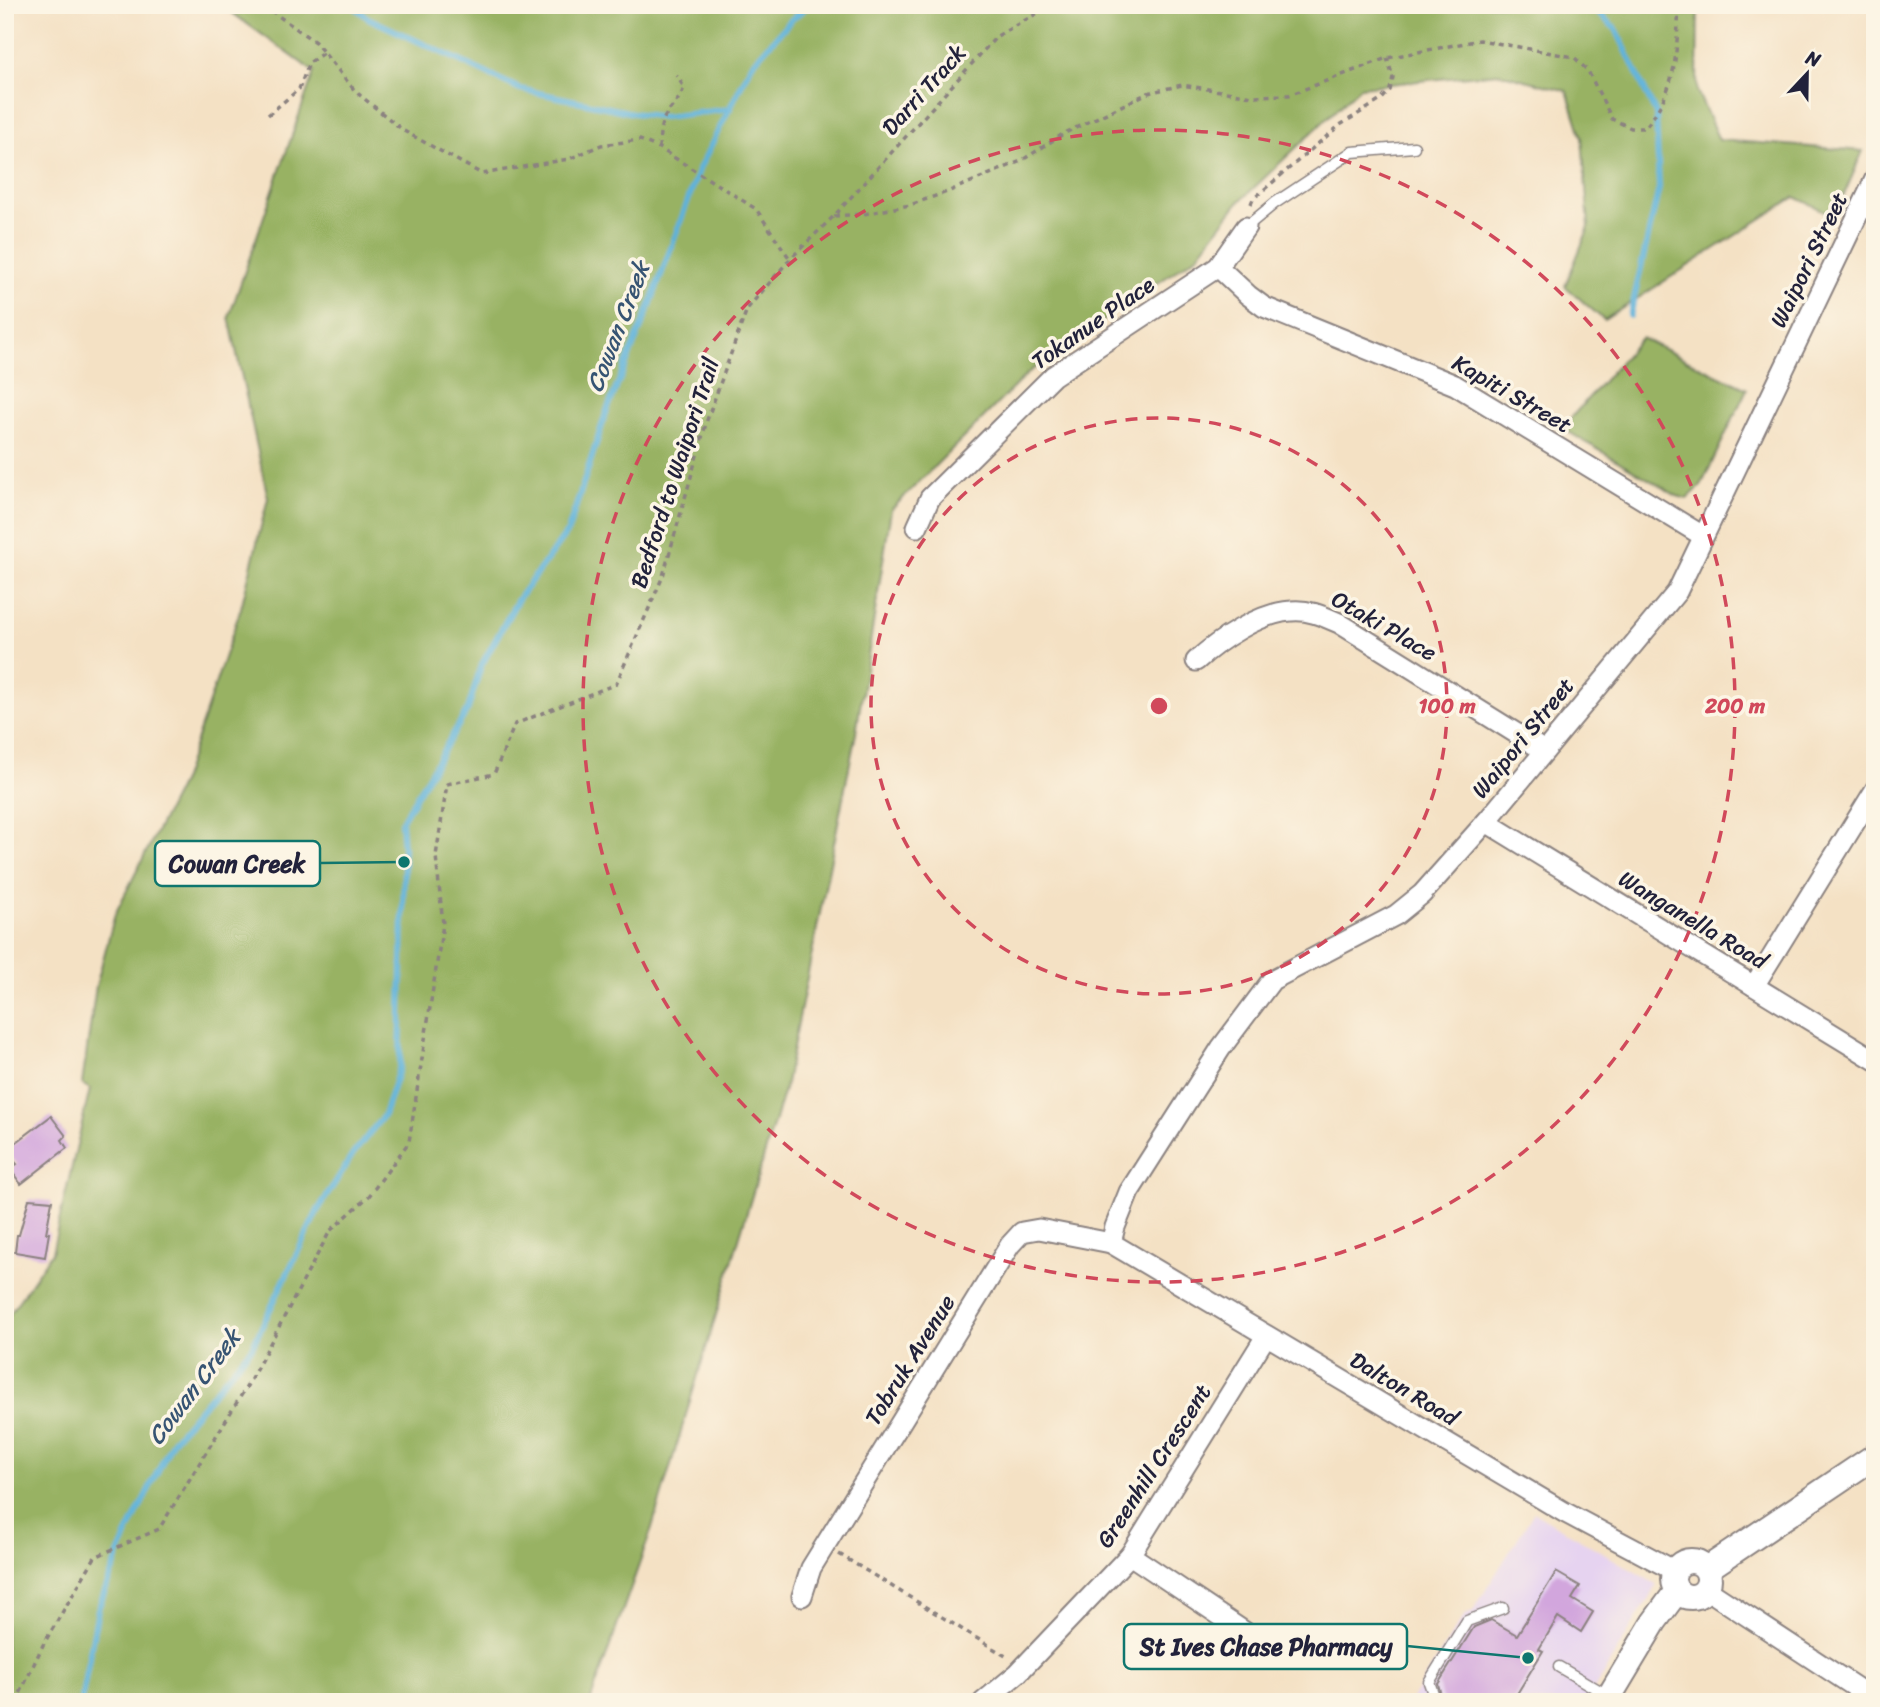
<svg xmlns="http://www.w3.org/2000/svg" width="1880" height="1707" font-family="Sriracha,sans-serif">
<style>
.built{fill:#e6d3f0}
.forest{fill:#98b263;stroke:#5d6a4f;stroke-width:2}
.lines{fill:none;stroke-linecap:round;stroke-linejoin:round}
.stream{stroke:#5fb2da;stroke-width:6}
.building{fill:#d2a6dd}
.service-casing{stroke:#8b8280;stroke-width:13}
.minor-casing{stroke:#8b8280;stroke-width:23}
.tertiary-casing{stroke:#8b8280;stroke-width:28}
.path{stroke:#8b8280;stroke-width:3.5;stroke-dasharray:5 5;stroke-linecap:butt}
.service{stroke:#fff;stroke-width:10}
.minor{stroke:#fff;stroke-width:19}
.tertiary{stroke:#fff;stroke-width:24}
.ring{fill:none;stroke:#d1495b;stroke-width:3.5;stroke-dasharray:12 9}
.labels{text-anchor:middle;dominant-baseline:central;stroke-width:7;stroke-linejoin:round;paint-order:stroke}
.street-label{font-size:23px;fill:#22223b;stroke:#fcf5e5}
.water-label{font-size:24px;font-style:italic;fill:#375473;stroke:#fcf5e5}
.centre{fill:#d1495b;stroke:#fcf5e5;stroke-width:3.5}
.ring-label{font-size:21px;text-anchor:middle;font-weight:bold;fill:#d1495b;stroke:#fcf5e5;stroke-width:7;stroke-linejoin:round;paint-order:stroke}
.leader{fill:none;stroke:#0f766e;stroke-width:2.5}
.callout-dot{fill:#0f766e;stroke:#fcf5e5;stroke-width:2.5}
.callout{fill:#fcf5e5;stroke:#0f766e;stroke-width:2.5}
.callout-label{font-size:24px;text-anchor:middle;font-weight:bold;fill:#22223b}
</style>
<rect width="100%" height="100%" fill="#fcf5e5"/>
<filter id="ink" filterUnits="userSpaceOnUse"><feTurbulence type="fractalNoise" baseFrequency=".0143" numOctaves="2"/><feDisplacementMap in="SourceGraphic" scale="14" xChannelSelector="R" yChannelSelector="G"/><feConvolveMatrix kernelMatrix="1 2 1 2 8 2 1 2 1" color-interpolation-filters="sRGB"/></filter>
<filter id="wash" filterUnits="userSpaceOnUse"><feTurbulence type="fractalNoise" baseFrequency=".00686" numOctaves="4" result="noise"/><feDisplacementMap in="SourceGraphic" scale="28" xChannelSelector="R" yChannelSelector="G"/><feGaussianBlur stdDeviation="1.57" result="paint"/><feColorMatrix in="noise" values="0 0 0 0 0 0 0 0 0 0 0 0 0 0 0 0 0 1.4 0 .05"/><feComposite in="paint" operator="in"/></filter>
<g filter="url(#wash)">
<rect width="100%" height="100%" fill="#f4e1c4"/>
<polygon class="built" points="1534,1512 1657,1585 1586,1702 1410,1702 1464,1616 1473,1611"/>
<g class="forest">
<polygon points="221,5 1698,5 1697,91 1719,140 1863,151 1835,216 1795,197 1604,320 1565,286 1589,227 1582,138 1567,91 1499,73 1360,87 1238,203 1197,256 1029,372 891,510 856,733 786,1083 650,1534 590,1702 5,1702 5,1321 52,1252 90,1089 82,1084 96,986 115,914 183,779 241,608 268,498 229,317 314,72"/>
<polygon points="1641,338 1747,389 1701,486 1687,499 1677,496 1562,428"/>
</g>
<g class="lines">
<g class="stream">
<polyline points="352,5 368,18 520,89 633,113 664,117 730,109"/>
<polyline points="1589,5 1616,29 1656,114 1659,188 1630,316"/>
<polyline points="81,1702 98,1609 126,1536 173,1440 252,1347 318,1210 353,1154 384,1115 400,1066 404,862 401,822 468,709 481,666 518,599 568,531 606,413 651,303 700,167 752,64 791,20 809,5"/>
</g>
</g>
<g id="blocks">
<g class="building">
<polygon points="51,1116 66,1136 62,1140 67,1148 21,1184 10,1169 17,1164 5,1151"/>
<polygon points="29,1199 52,1201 46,1233 49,1233 45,1257 15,1252 17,1235 19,1235"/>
<polygon points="1556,1572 1580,1586 1572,1599 1593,1612 1581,1632 1558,1617 1539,1649 1543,1651 1512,1702 1443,1702 1438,1684 1474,1627 1491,1620 1517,1635"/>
</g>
</g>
</g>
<g filter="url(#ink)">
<use href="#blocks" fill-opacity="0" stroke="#8b8280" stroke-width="2"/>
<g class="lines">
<g class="service-casing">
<g id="service">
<polyline points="1246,227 1275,203 1352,152 1414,147"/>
<polyline points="1559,1667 1609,1696"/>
<polyline points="1436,1702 1429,1682 1467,1621 1503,1608"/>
</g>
</g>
<g class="minor-casing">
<g id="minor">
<polyline points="1218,267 1248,295 1264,307 1455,385 1703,536"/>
<polyline points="917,527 930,498 1053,376 1218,267 1246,227"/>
<path d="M 1196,661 C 1219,640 1259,613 1291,611 C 1308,609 1323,616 1339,623 L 1543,750"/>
<polyline points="1486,822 1875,1060"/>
<polyline points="1754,986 1875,790"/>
<polyline points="1111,1243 1115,1227 1129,1192 1221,1048 1272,980 1396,915 1422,894 1486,822 1677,592 1875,179"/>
<polyline points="1130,1555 1276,1653"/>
<polyline points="1706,1589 1875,1700"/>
<polyline points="802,1596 811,1568 1010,1245 1022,1232 1039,1229 1111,1243 1564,1512 1675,1571"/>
<polyline points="983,1702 1018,1673 1130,1555 1266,1336"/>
</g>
</g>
<g class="tertiary-casing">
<g id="tertiary">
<circle cx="1691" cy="1579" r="18"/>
<polyline points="1707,1569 1875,1456"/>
<polyline points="1606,1702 1654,1622 1677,1591"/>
</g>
</g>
<g class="path">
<polyline points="263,5 315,42 356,92 404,131 482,174 569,159 601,145 640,140 659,148 756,209 790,259"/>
<polyline points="268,115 299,89 309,63 323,53"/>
<path d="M 659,148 C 660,137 659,125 666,115 C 672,105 681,99 684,87 L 676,75"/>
<polyline points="1251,204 1253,199 1340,125 1381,100 1390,90 1393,77 1387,58"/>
<path d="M 834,216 L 864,214 L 910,205 L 947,192 L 1021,161 L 1063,134 L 1148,93 L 1182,85 L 1252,96 L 1289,95 L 1387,58 L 1480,40 L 1574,57 L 1588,71 L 1612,119 L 1631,128 L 1645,128 C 1678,86 1676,56 1679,5"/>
<polyline points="839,1554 1009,1658"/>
<polyline points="16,1702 43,1645 95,1557 159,1529 250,1381 330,1231 369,1196 409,1142 443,924 436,856 447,784 494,774 515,724 616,684 663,576 707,420 747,309 790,259 834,216 997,36 1052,5"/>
</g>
<use href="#service" class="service"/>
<use href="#minor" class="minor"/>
<use href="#tertiary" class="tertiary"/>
</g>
</g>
<g class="ring">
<circle cx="1159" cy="706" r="288"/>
<circle cx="1159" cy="706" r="576"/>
</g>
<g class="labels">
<g class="street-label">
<text transform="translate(924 90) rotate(-48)">Darri Track</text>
<text transform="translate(1809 260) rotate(-64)">Waipori Street</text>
<text transform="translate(1093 323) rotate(-35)">Tokanue Place</text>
<text transform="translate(1512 394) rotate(30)">Kapiti Street</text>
<text transform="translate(675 473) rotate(-72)">Bedford to Waipori Trail</text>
<text transform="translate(1384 626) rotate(30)">Otaki Place</text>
<text transform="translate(1523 738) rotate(-51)">Waipori Street</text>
<text transform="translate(1693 920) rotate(31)">Wanganella Road</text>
<text transform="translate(910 1360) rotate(-58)">Tobruk Avenue</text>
<text transform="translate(1404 1389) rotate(31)">Dalton Road</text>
<text transform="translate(1154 1466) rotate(-57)">Greenhill Crescent</text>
</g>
<g class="water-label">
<text transform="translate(618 327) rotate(-69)">Cowan Creek</text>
<text transform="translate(194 1387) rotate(-53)">Cowan Creek</text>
</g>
</g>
<circle cx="1159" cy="706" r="10" class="centre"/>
<g class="ring-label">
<text x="1447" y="713">100 m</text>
<text x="1735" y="713">200 m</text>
</g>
<path class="leader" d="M404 862L320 863M1528 1658L1407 1646"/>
<g class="callout-dot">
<circle cx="404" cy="862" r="7"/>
<circle cx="1528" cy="1658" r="7"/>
</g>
<g class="callout">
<rect x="155" y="841" width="165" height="45" rx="7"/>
<rect x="1124" y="1624" width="283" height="45" rx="7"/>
</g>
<g class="callout-label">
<text x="237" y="872">Cowan Creek</text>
<text x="1266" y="1655">St Ives Chase Pharmacy</text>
</g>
<rect width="1880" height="1707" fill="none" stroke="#fcf5e5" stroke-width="28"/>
<g transform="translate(1807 74) rotate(22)" stroke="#fcf5e5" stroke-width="5" paint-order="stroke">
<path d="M0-5L12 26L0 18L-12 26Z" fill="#22223b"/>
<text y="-10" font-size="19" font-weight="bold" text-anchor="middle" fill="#22223b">N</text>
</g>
</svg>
